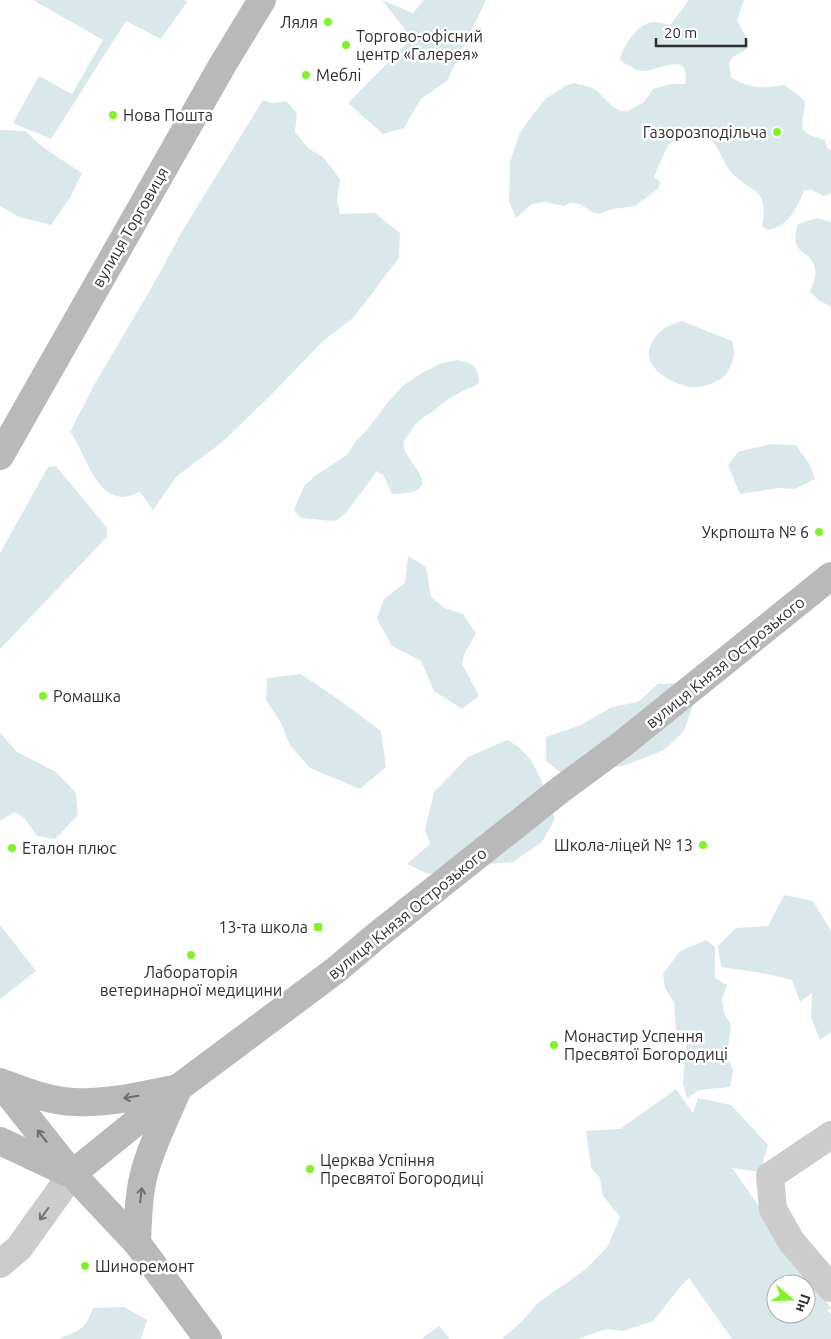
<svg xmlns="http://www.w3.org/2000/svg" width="831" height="1339" font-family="Ubuntu,sans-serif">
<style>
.green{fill:#d9e9eb;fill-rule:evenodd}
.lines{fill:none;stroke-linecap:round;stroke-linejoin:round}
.street{stroke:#ccc;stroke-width:28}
.secondary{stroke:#b9b9b9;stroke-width:28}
.oneway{stroke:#6d6d6d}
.oneway2{stroke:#767676}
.poi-dot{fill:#7ff523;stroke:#fff;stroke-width:2}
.labels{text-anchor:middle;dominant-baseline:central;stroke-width:5;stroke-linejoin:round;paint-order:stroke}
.poi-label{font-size:16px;fill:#2f2f2f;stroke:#fff;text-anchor:start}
.street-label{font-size:16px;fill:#2f2f2f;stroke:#fff}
</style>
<rect width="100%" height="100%" fill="#fff"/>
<g class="green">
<polygon points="33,0 185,0 187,2 161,39 126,21 51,139 13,123 39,76 72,94 103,40"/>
<polygon points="382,0 413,13 424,0 486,0 447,81 421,99 404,128 383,134 348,103 408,42 410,36"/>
<path d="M 689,0 L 744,0 L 737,20 L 748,41 L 747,49 L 733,57 L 729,63 L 731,77 C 752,90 762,88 785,85 L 805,101 C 805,111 801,120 803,130 L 810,135 L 825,140 L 827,148 L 831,150 L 831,193 L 824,196 L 812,190 L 805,190 C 796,208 790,226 768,230 L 762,226 C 769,186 752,195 731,172 C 722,162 720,147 708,137 C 697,127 680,133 671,143 C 665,148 658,169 654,177 L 660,182 L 658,189 L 635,206 L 613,209 L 599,214 L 592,212 L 580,204 L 570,203 L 564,206 L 545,202 L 532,204 L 516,218 L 509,201 L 510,162 L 520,132 L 545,99 L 567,85 L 574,83 L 590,87 L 597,91 L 613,107 L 621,111 L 628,111 L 644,102 L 653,89 L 670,84 L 685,84 C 691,51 661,69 646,71 C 636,72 627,65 620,60 C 623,46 638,22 654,22 C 659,22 665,24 670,25 Z"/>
<path d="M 263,100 L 272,103 L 286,101 L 297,113 L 295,132 L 309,149 L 323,157 L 340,179 L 337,200 L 340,214 L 375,213 L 400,233 L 399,258 L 353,318 L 323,341 L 270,396 L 221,443 L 177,476 L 153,510 L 140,492 C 134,494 126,498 121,497 C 92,493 86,452 70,432 L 94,385 L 153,285 L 184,228 Z"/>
<polygon points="0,130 25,131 44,148 82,173 71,196 51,225 19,217 0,206"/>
<path d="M 817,218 L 831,222 L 831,310 L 830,306 L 820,301 L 810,292 C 812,286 817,276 815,269 C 812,248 787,257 798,224 Z"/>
<path d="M 682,321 L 732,341 C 736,353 734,361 727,373 C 721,382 700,389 689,387 C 669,383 639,365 652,342 C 660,329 668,325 682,321 Z"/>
<path d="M 458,360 C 473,364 478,365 479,382 L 475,386 C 460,392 448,398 436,409 C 430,414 422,417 417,423 C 414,425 413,429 410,432 C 409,435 404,439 404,442 C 398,459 456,493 392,494 L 383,475 L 377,471 L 346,513 L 337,520 L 332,521 L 301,518 L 294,510 L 304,486 L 315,476 L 347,455 L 356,441 L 367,430 L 388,402 L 404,385 L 422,373 L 442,363 Z"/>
<polygon points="771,444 796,445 810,465 815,479 795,489 779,488 740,494 728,465 738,452"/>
<polygon points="56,466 107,528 107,537 0,649 0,553 48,467"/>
<polygon points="408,556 426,567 431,597 445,608 463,614 476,633 464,655 462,664 479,696 462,709 434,691 421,661 392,646 377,619 384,599 405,583"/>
<polygon points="301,674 338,699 381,731 386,767 360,789 310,768 290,745 281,723 266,700 267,678"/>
<polygon points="686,683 694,702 684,731 664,750 626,765 603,769 569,779 546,761 546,737 581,725 612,707 638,702 658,684"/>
<polygon points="0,733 17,752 56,772 76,793 78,815 55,839 37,836 25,819 15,812 0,821"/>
<path d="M 507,740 C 537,754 545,790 555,819 L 542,842 L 513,862 L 472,865 L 428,874 L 407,864 L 430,844 L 425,830 L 434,792 L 468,757 Z"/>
<polygon points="784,895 813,901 831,931 831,1032 820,1040 811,1017 812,993 800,1002 792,980 767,974 721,967 718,946 736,928 768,926"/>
<polygon points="0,925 36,971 0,999"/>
<polygon points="706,940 715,947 715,978 727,985 722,999 724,1013 731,1025 727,1057 733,1070 730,1087 700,1090 687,1098 683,1084 686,1042 676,1030 674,1002 665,988 663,974 680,951"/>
<path d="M 676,1089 L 693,1113 L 698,1098 L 731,1105 L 768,1145 L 760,1172 L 732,1168 L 831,1308 L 827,1310 L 831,1314 L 831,1339 L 732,1339 L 689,1278 L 682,1285 L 653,1321 L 624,1331 L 606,1329 L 578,1339 L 502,1339 L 521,1322 L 539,1302 L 586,1269 L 608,1246 L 620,1217 L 603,1196 L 600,1178 L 591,1168 L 586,1131 L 620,1129 ZM 776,1284 L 806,1284 L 806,1314 L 776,1314 Z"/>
<path d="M 124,1307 L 147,1320 L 141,1339 L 60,1339 L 62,1337 C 81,1331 86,1327 93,1308 Z"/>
<polygon points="439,1326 450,1339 421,1339"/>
</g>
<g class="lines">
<g class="street">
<polyline points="831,1135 770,1176 773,1209 791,1241 831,1288"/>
<polyline points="0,1264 19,1248 72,1174"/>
</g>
<g class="secondary">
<polyline points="0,456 223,64 262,0"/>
<path d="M 0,1082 C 24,1091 49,1101 75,1102 C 108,1104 142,1095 174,1089"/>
<polyline points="0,1083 72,1174 137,1243 208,1339"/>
<polyline points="0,1141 66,1172"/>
<polyline points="72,1174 178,1088 336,970 375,937 560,790 621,745 831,576"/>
<path d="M 137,1243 C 138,1221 138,1199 143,1178 C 150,1148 165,1120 177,1091"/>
</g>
</g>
<defs><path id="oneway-shaft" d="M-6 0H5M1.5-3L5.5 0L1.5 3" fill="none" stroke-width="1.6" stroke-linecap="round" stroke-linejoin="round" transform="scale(1.25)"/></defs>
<g class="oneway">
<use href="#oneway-shaft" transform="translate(131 1097) rotate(171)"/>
<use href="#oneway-shaft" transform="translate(42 1136) rotate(-128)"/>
<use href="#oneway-shaft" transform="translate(141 1195) rotate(-83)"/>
</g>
<use class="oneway2" href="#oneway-shaft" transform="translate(44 1214) rotate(126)"/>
<g class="poi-dot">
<circle cx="328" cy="22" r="5"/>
<circle cx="346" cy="45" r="5"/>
<circle cx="306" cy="75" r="5"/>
<circle cx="113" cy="115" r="5"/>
<circle cx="777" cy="132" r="5"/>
<circle cx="819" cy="532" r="5"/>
<circle cx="43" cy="696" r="5"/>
<circle cx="703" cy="845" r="5"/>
<circle cx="12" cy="848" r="5"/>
<rect x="313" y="922" width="10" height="10" rx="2.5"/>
<circle cx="191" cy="955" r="5"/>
<circle cx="554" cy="1045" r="5"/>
<circle cx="310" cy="1169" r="5"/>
<circle cx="85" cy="1266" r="5"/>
</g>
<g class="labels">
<g class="poi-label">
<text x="318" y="22" text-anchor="end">Ляля</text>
<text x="356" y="36">Торгово-офісний<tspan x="356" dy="18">центр «Галерея»</tspan></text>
<text x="316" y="75">Меблі</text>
<text x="123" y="115">Нова Пошта</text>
<text x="767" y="132" text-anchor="end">Газорозподільча</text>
<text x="809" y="532" text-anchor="end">Укрпошта № 6</text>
<text x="53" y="696">Ромашка</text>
<text x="693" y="845" text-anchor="end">Школа-ліцей № 13</text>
<text x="22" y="848">Еталон плюс</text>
<text x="308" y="927" text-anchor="end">13-та школа</text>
<text x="191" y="972" text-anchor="middle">Лабораторія<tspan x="191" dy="18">ветеринарної медицини</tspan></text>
<text x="564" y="1036">Монастир Успення<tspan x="564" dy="18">Пресвятої Богородиці</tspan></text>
<text x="320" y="1160">Церква Успіння<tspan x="320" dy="18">Пресвятої Богородиці</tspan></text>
<text x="95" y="1266">Шиноремонт</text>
</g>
<g class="street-label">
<text transform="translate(130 227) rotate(-60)">вулиця Торговиця</text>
<text transform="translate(725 662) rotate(-39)">вулиця Князя Острозького</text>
<text transform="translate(407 913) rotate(-39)">вулиця Князя Острозького</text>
</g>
</g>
<g transform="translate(791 1299) rotate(109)"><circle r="24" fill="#ffffff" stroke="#acacac"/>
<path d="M0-4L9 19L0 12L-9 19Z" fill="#7ff523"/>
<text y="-8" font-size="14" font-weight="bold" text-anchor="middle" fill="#2f2f2f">Пн</text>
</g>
<path d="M656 38v8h90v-8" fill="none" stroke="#2f2f2f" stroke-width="2.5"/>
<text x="664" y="38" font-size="15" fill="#2f2f2f" stroke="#ffffff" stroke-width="4" paint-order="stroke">20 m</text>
</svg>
